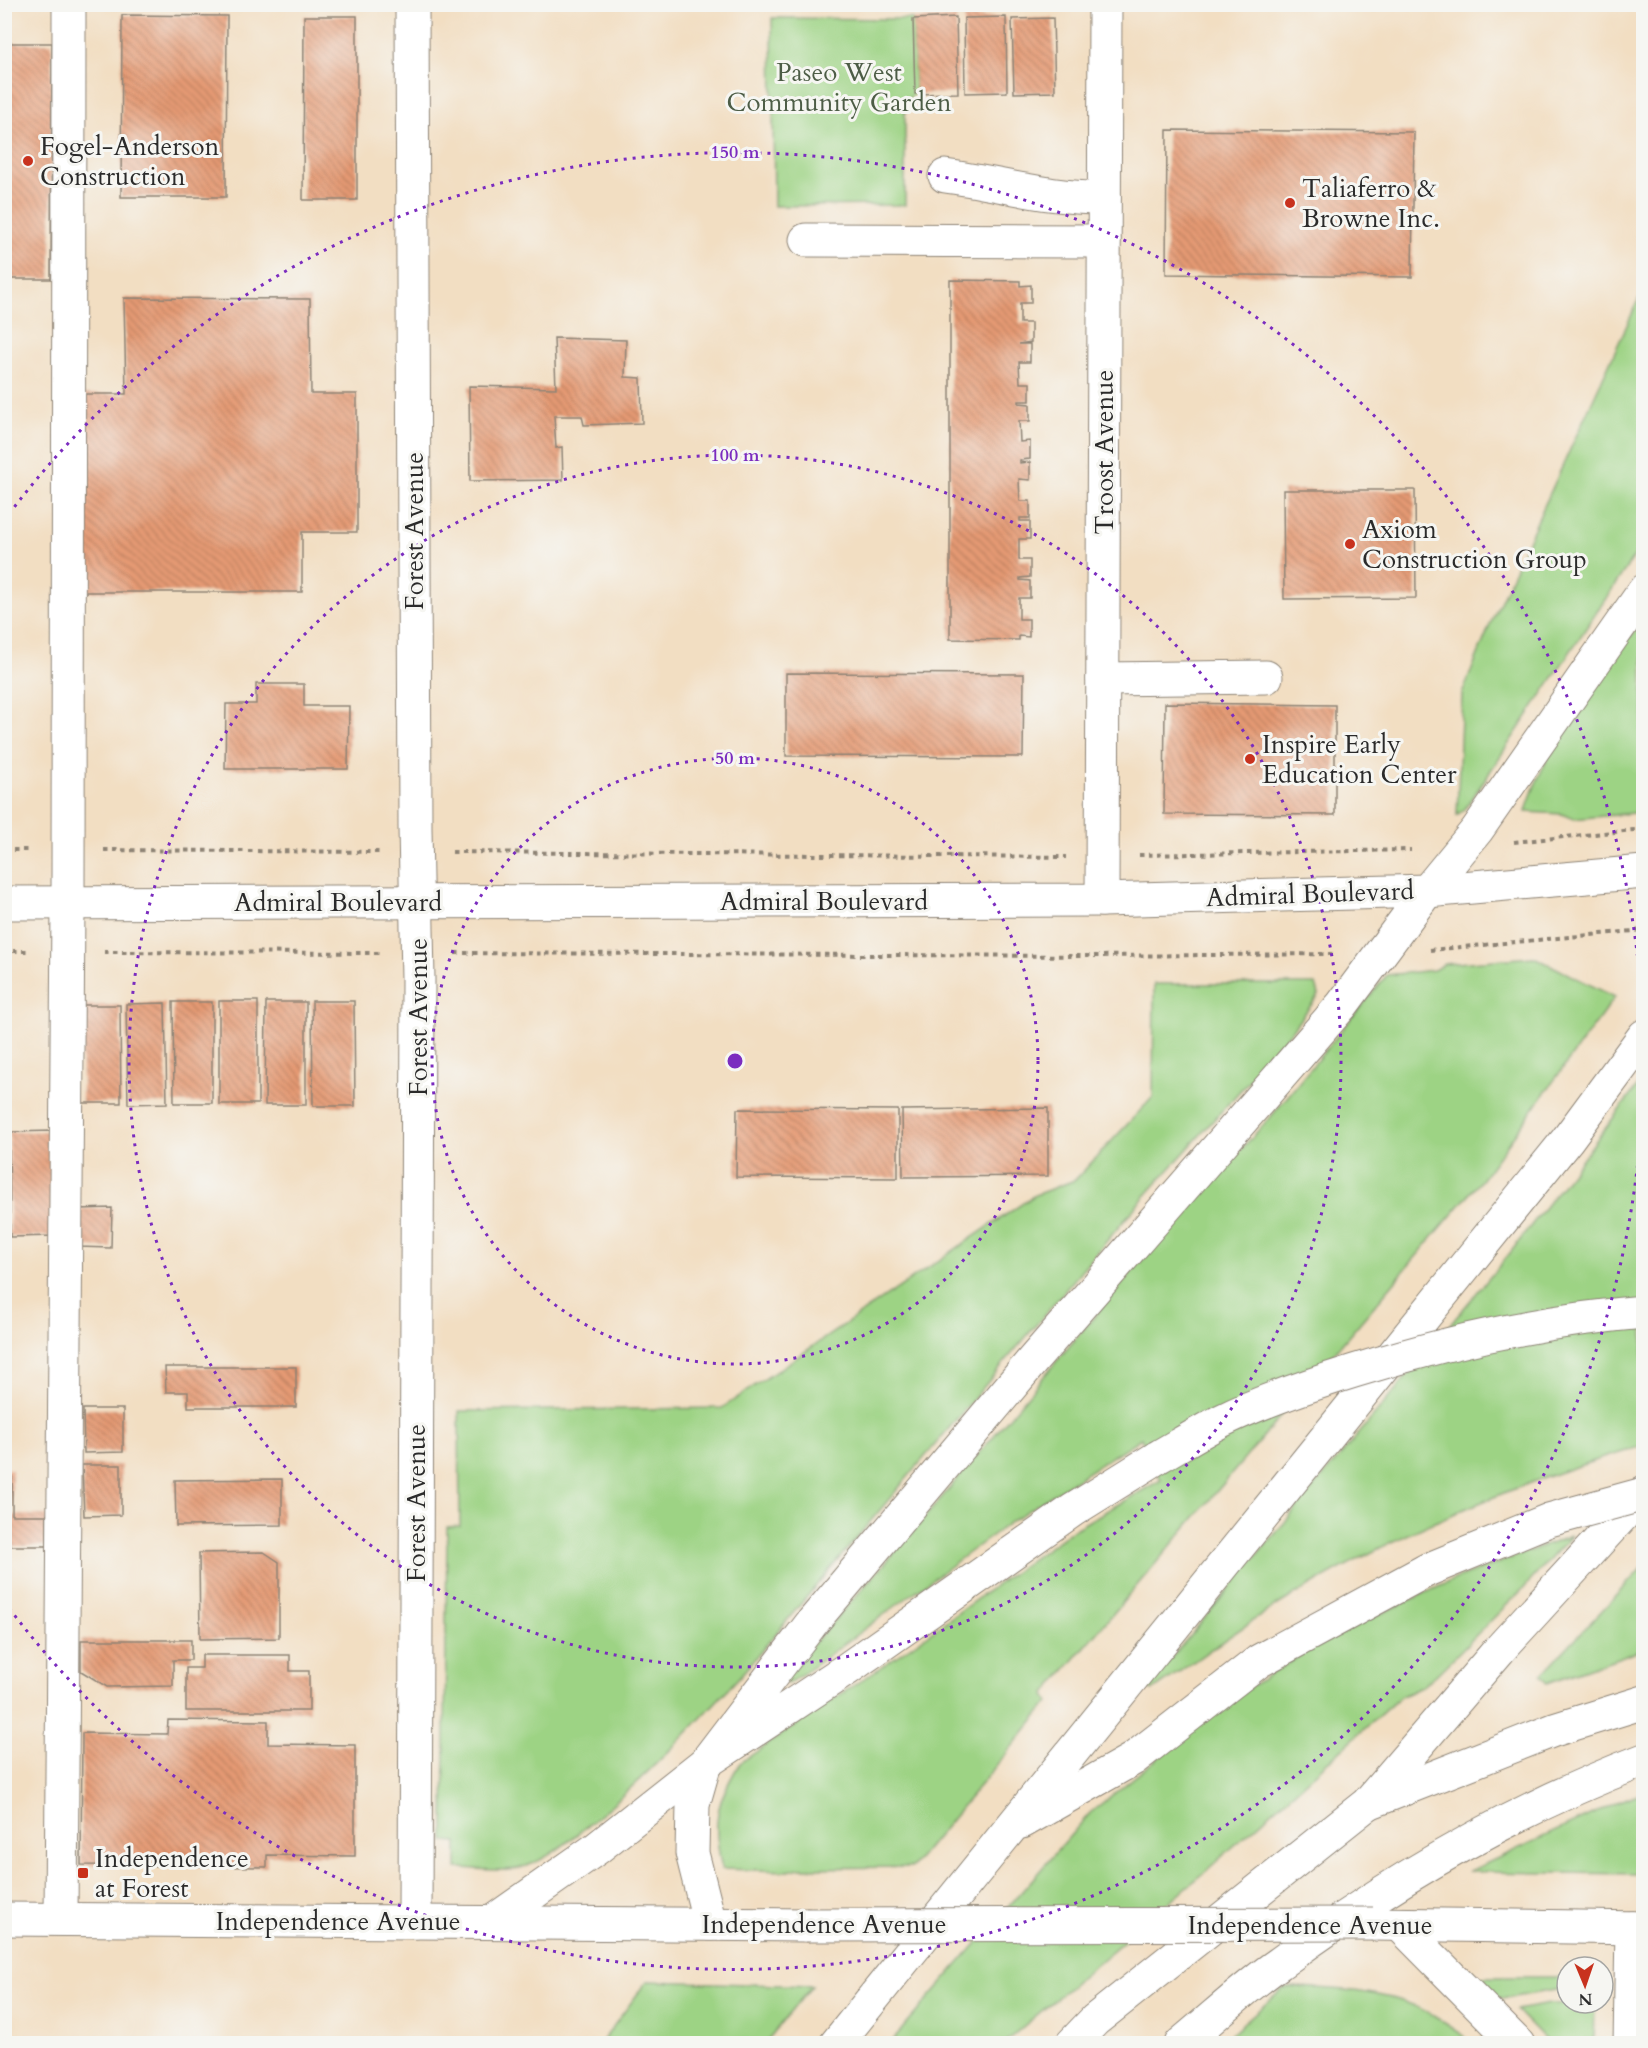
<svg xmlns="http://www.w3.org/2000/svg" width="1648" height="2048" font-family="Cardo,serif">
<style>
.green{fill:#9dd384;stroke:#647f58;stroke-width:1.5}
.building{fill:url(#building-back-hatch)}
.lines{fill:none;stroke-linecap:round;stroke-linejoin:round}
.minor-casing{stroke:#8e8476;stroke-width:35}
.major-casing{stroke:#8e8476;stroke-width:35}
.highway-casing{stroke:#8e8476;stroke-width:35}
.path{stroke:#8e8476;stroke-width:4;stroke-dasharray:4.5 4.5;stroke-linecap:butt}
.minor{stroke:#fff;stroke-width:33}
.major{stroke:#fff;stroke-width:33}
.highway{stroke:#fff;stroke-width:33}
.major-bridge-casing{stroke:#8e8476;stroke-width:35;stroke-linecap:butt}
.highway-bridge-casing{stroke:#8e8476;stroke-width:35;stroke-linecap:butt}
.major-bridge{stroke:#fff;stroke-width:33}
.highway-bridge{stroke:#fff;stroke-width:33}
.ring{fill:none;stroke:#7b2cbf;stroke-width:3;stroke-dasharray:3 6}
.poi-dot{fill:#c8321e;stroke:#f6f6f2;stroke-width:2}
.labels{text-anchor:middle;dominant-baseline:central;stroke-width:6;stroke-linejoin:round;paint-order:stroke}
.park-label{font-size:26px;fill:#4d5d46;stroke:#f6f6f2}
.poi-label{font-size:26px;fill:#2b2b2b;stroke:#f6f6f2;text-anchor:start}
.street-label{font-size:26px;fill:#2b2b2b;stroke:#f6f6f2}
.centre{fill:#7b2cbf;stroke:#f6f6f2;stroke-width:3}
.ring-label{font-size:18px;text-anchor:middle;font-weight:bold;fill:#7b2cbf;stroke:#f6f6f2;stroke-width:6;stroke-linejoin:round;paint-order:stroke}
</style>
<defs>
<pattern id="building-back-hatch" width="6" height="6" patternUnits="userSpaceOnUse" patternTransform="scale(1.5)"><rect width="6" height="6" fill="#e59a73"/><path d="M-1 5l2 2M0 0l6 6M5-1l2 2" fill="none" stroke="#ba7e5f"/></pattern>
</defs>
<rect width="100%" height="100%" fill="#f6f6f2"/>
<filter id="ink" filterUnits="userSpaceOnUse"><feTurbulence type="fractalNoise" baseFrequency=".0167" numOctaves="2"/><feDisplacementMap in="SourceGraphic" scale="12" xChannelSelector="R" yChannelSelector="G"/><feConvolveMatrix kernelMatrix="1 2 1 2 8 2 1 2 1" color-interpolation-filters="sRGB"/></filter>
<filter id="wash" filterUnits="userSpaceOnUse"><feTurbulence type="fractalNoise" baseFrequency=".008" numOctaves="4" result="noise"/><feDisplacementMap in="SourceGraphic" scale="24" xChannelSelector="R" yChannelSelector="G"/><feGaussianBlur stdDeviation="1.35" result="paint"/><feColorMatrix in="noise" values="0 0 0 0 0 0 0 0 0 0 0 0 0 0 0 0 0 1.4 0 .05"/><feComposite in="paint" operator="in"/></filter>
<g filter="url(#wash)">
<rect width="100%" height="100%" fill="#f2dec2"/>
<g class="green">
<polygon points="772,18 913,19 915,94 905,101 905,205 774,206"/>
<polygon points="1643,290 1643,543 1465,809 1457,815 1462,694 1492,620"/>
<path d="M 1643,619 L 1643,812 L 1574,819 L 1562,814 L 1526,812 C 1542,748 1605,674 1643,619 Z"/>
<path d="M 1534,957 L 1615,997 L 1482,1179 L 1061,1675 L 1045,1695 L 1049,1702 L 912,1867 L 799,1868 L 789,1871 L 722,1869 C 712,1823 715,1803 740,1763 L 910,1647 L 1073,1530 L 1161,1480 L 1141,1438 L 1013,1520 L 807,1671 L 787,1684 L 782,1679 L 904,1542 L 1153,1247 L 1274,1113 L 1387,975 L 1434,970 L 1444,964 Z"/>
<path d="M 1154,984 L 1316,984 L 1319,995 L 1274,1053 L 1138,1204 L 741,1675 C 694,1726 647,1776 594,1820 C 573,1838 548,1860 521,1868 C 506,1873 474,1868 457,1868 L 457,1842 L 444,1841 L 447,1527 L 460,1526 L 459,1411 L 722,1408 L 1035,1195 L 1075,1180 L 1153,1097 Z"/>
<path d="M 1643,1079 L 1643,1446 C 1522,1481 1405,1529 1296,1594 C 1246,1623 1199,1658 1152,1691 L 1147,1687 L 1510,1253 Z"/>
<polygon points="1571,1536 1526,1586 1436,1675 1421,1687 1400,1697 1207,1870 1004,2043 889,2044 1090,1813 1227,1702 1302,1654 1372,1618 1455,1579"/>
<polygon points="1643,1567 1643,1649 1547,1683 1541,1675"/>
<polygon points="1643,1792 1643,1874 1468,1872 1620,1801"/>
<polygon points="1477,1977 1567,1977 1567,1988 1502,1999 1476,1981"/>
<polygon points="647,1981 812,1986 765,2043 601,2043"/>
<path d="M 1295,1987 C 1336,1989 1376,1990 1415,2006 C 1436,2016 1455,2030 1475,2043 L 1485,2037 L 1492,2043 L 1220,2043 L 1283,1989 Z"/>
<polygon points="1595,2003 1594,2043 1548,2043 1516,2010 1550,2004"/>
</g>
<g id="blocks">
<g class="building">
<polygon points="122,15 227,16 226,197 121,197"/>
<polygon points="304,16 357,16 357,200 303,200"/>
<polygon points="956,17 958,93 915,94 913,19"/>
<polygon points="1006,17 1007,92 965,93 964,18"/>
<polygon points="1053,18 1055,92 1014,93 1012,19"/>
<polygon points="4,43 52,43 51,279 4,279"/>
<polygon points="1167,130 1414,132 1412,277 1166,274"/>
<polygon points="950,280 1020,281 1020,286 1031,285 1031,303 1020,303 1020,323 1031,323 1031,342 1019,344 1030,344 1030,362 1019,362 1020,383 1030,383 1030,401 1019,401 1019,403 1030,404 1030,421 1019,421 1020,442 1030,441 1030,459 1020,460 1020,463 1030,462 1030,480 1019,479 1020,501 1030,501 1030,518 1020,518 1020,521 1030,521 1030,539 1019,539 1019,560 1030,560 1030,577 1020,578 1020,580 1030,581 1030,598 1019,598 1019,619 1029,619 1029,637 1019,636 1019,640 950,639"/>
<polygon points="124,298 310,299 311,394 357,394 357,532 302,532 302,592 79,592 79,394 126,394"/>
<polygon points="554,338 626,340 625,377 641,378 642,423 584,425 582,416 554,416 556,448 562,447 563,480 470,481 469,386 556,388"/>
<polygon points="1283,490 1415,490 1416,598 1284,599"/>
<polygon points="786,673 1024,674 1023,757 786,756"/>
<polygon points="256,684 304,684 304,706 349,706 348,769 225,769 226,704 256,704"/>
<polygon points="1165,703 1335,705 1335,815 1164,814"/>
<rect x="219" y="1001" width="39" height="103"/>
<polygon points="312,1001 354,1001 355,1106 313,1106"/>
<polygon points="173,1002 212,1002 212,1103 174,1103"/>
<polygon points="266,1002 306,1002 306,1105 265,1105"/>
<polygon points="165,1003 167,1103 128,1104 126,1004"/>
<polygon points="81,1005 120,1005 121,1103 82,1103"/>
<polygon points="1048,1108 1048,1176 903,1177 902,1110"/>
<polygon points="737,1109 898,1110 898,1178 736,1177"/>
<polygon points="54,1131 55,1236 10,1237 9,1132"/>
<polygon points="112,1208 111,1248 78,1247 78,1209"/>
<polygon points="165,1367 296,1367 296,1407 188,1407 188,1392 166,1392"/>
<polygon points="83,1409 123,1409 123,1452 84,1453"/>
<polygon points="82,1465 121,1465 121,1515 84,1516"/>
<polygon points="4,1469 12,1469 12,1515 47,1515 47,1546 4,1546"/>
<polygon points="282,1479 282,1525 176,1526 175,1480"/>
<polygon points="264,1552 279,1562 279,1638 200,1639 199,1553"/>
<polygon points="81,1640 191,1640 191,1660 173,1660 173,1686 107,1687 81,1671"/>
<polygon points="202,1655 290,1655 290,1671 309,1671 309,1711 186,1711 186,1668 202,1668"/>
<polygon points="168,1720 268,1721 268,1744 355,1745 355,1856 267,1855 267,1867 81,1865 82,1733 167,1734"/>
</g>
</g>
</g>
<g filter="url(#ink)">
<use href="#blocks" fill-opacity="0" stroke="#8e8476" stroke-width="1.5"/>
<g class="lines">
<g class="minor-casing">
<g id="minor">
<polyline points="412,4 415,828 418,979 415,1922"/>
<path d="M 945,176 C 999,183 1050,199 1104,198"/>
<polyline points="806,240 1104,241"/>
<polyline points="1103,679 1266,677"/>
<polyline points="1102,900 1105,4"/>
<polyline points="4,903 1102,900 1427,891 1644,872"/>
<polyline points="61,1919 68,903 69,4"/>
<polyline points="1630,2044 1632,1928"/>
</g>
</g>
<g class="major-casing">
<g id="major">
<polyline points="4,1919 806,1925"/>
<polyline points="1373,1924 1644,1928"/>
<polyline points="1400,1925 1518,2044"/>
</g>
</g>
<g class="highway-casing">
<g id="highway">
<polyline points="1371,1802 1554,1730 1644,1702"/>
<polyline points="1022,1822 1133,1759 1259,1661 1427,1570"/>
<polyline points="492,1922 596,1849 705,1763 847,1669 1073,1510 1158,1457"/>
<polyline points="710,1924 692,1853 693,1805 705,1763 811,1624 1033,1360 1342,1005 1427,891 1477,830 1644,591"/>
<polyline points="836,2044 1567,1140 1644,1036"/>
<polyline points="1072,2044 1095,2020 1367,1804 1500,1649 1644,1492"/>
<path d="M 1181,2044 C 1214,2017 1245,1987 1280,1963 C 1392,1880 1513,1810 1644,1760"/>
</g>
</g>
<g class="path">
<polyline points="1514,842 1644,829"/>
<polyline points="4,850 31,850"/>
<polyline points="104,850 379,852"/>
<polyline points="452,852 1066,857"/>
<polyline points="1139,855 1411,850"/>
<polyline points="1430,950 1644,930"/>
<polyline points="4,951 31,951"/>
<polyline points="104,952 382,953"/>
<polyline points="455,953 1092,956 1333,954"/>
</g>
<use href="#minor" class="minor"/>
<use href="#major" class="major"/>
<use href="#highway" class="highway"/>
<g class="major-bridge-casing">
<polyline id="major-bridge" points="806,1925 1373,1924"/>
</g>
<g class="highway-bridge-casing">
<g id="highway-bridge">
<path d="M 1158,1457 C 1179,1445 1200,1432 1221,1421 C 1264,1400 1309,1385 1354,1371 C 1449,1341 1544,1320 1644,1312"/>
<polyline points="1427,1570 1549,1520 1644,1494"/>
</g>
</g>
<use href="#major-bridge" class="major-bridge"/>
<use href="#highway-bridge" class="highway-bridge"/>
</g>
</g>
<g class="ring">
<circle cx="735" cy="1061" r="303"/>
<circle cx="735" cy="1061" r="606"/>
<path d="M1643 1093A909 909 0 0 1 9 1608M9 514A909 909 0 0 1 1643 1029"/>
</g>
<g class="poi-dot">
<circle cx="28" cy="161" r="6"/>
<circle cx="1290" cy="203" r="6"/>
<circle cx="1350" cy="544" r="6"/>
<circle cx="1250" cy="759" r="6"/>
<rect x="77" y="1867" width="12" height="12" rx="3"/>
</g>
<g class="labels">
<g class="park-label">
<text x="839" y="72">Paseo West<tspan x="839" dy="30">Community Garden</tspan></text>
</g>
<g class="poi-label">
<text x="40" y="146">Fogel-Anderson<tspan x="40" dy="30">Construction</tspan></text>
<text x="1302" y="188">Taliaferro &amp;<tspan x="1302" dy="30">Browne Inc.</tspan></text>
<text x="1362" y="529">Axiom<tspan x="1362" dy="30">Construction Group</tspan></text>
<text x="1262" y="744">Inspire Early<tspan x="1262" dy="30">Education Center</tspan></text>
<text x="95" y="1858">Independence<tspan x="95" dy="30">at Forest</tspan></text>
</g>
<g class="street-label">
<text transform="translate(1104 452) rotate(-90)">Troost Avenue</text>
<text transform="translate(414 531) rotate(-90)">Forest Avenue</text>
<text transform="translate(1310 894) rotate(-2)">Admiral Boulevard</text>
<text x="824" y="901">Admiral Boulevard</text>
<text x="338" y="902">Admiral Boulevard</text>
<text transform="translate(418 1017) rotate(-90)">Forest Avenue</text>
<text transform="translate(416 1503) rotate(-90)">Forest Avenue</text>
<text x="338" y="1921">Independence Avenue</text>
<text x="824" y="1924">Independence Avenue</text>
<text x="1310" y="1925">Independence Avenue</text>
</g>
</g>
<circle cx="735" cy="1061" r="9" class="centre"/>
<g class="ring-label">
<text x="735" y="158">150 m</text>
<text x="735" y="461">100 m</text>
<text x="735" y="764">50 m</text>
</g>
<rect width="1648" height="2048" fill="none" stroke="#f6f6f2" stroke-width="24"/>
<g transform="translate(1585 1985) rotate(178)"><circle r="28" fill="#f6f6f2" stroke="#a5a5a2" stroke-width="1.5"/>
<path d="M0-4.5L10 22L0 15L-10 22Z" fill="#c8321e"/>
<text y="-9" font-size="16" font-weight="bold" text-anchor="middle" fill="#2b2b2b">N</text>
</g>
</svg>
